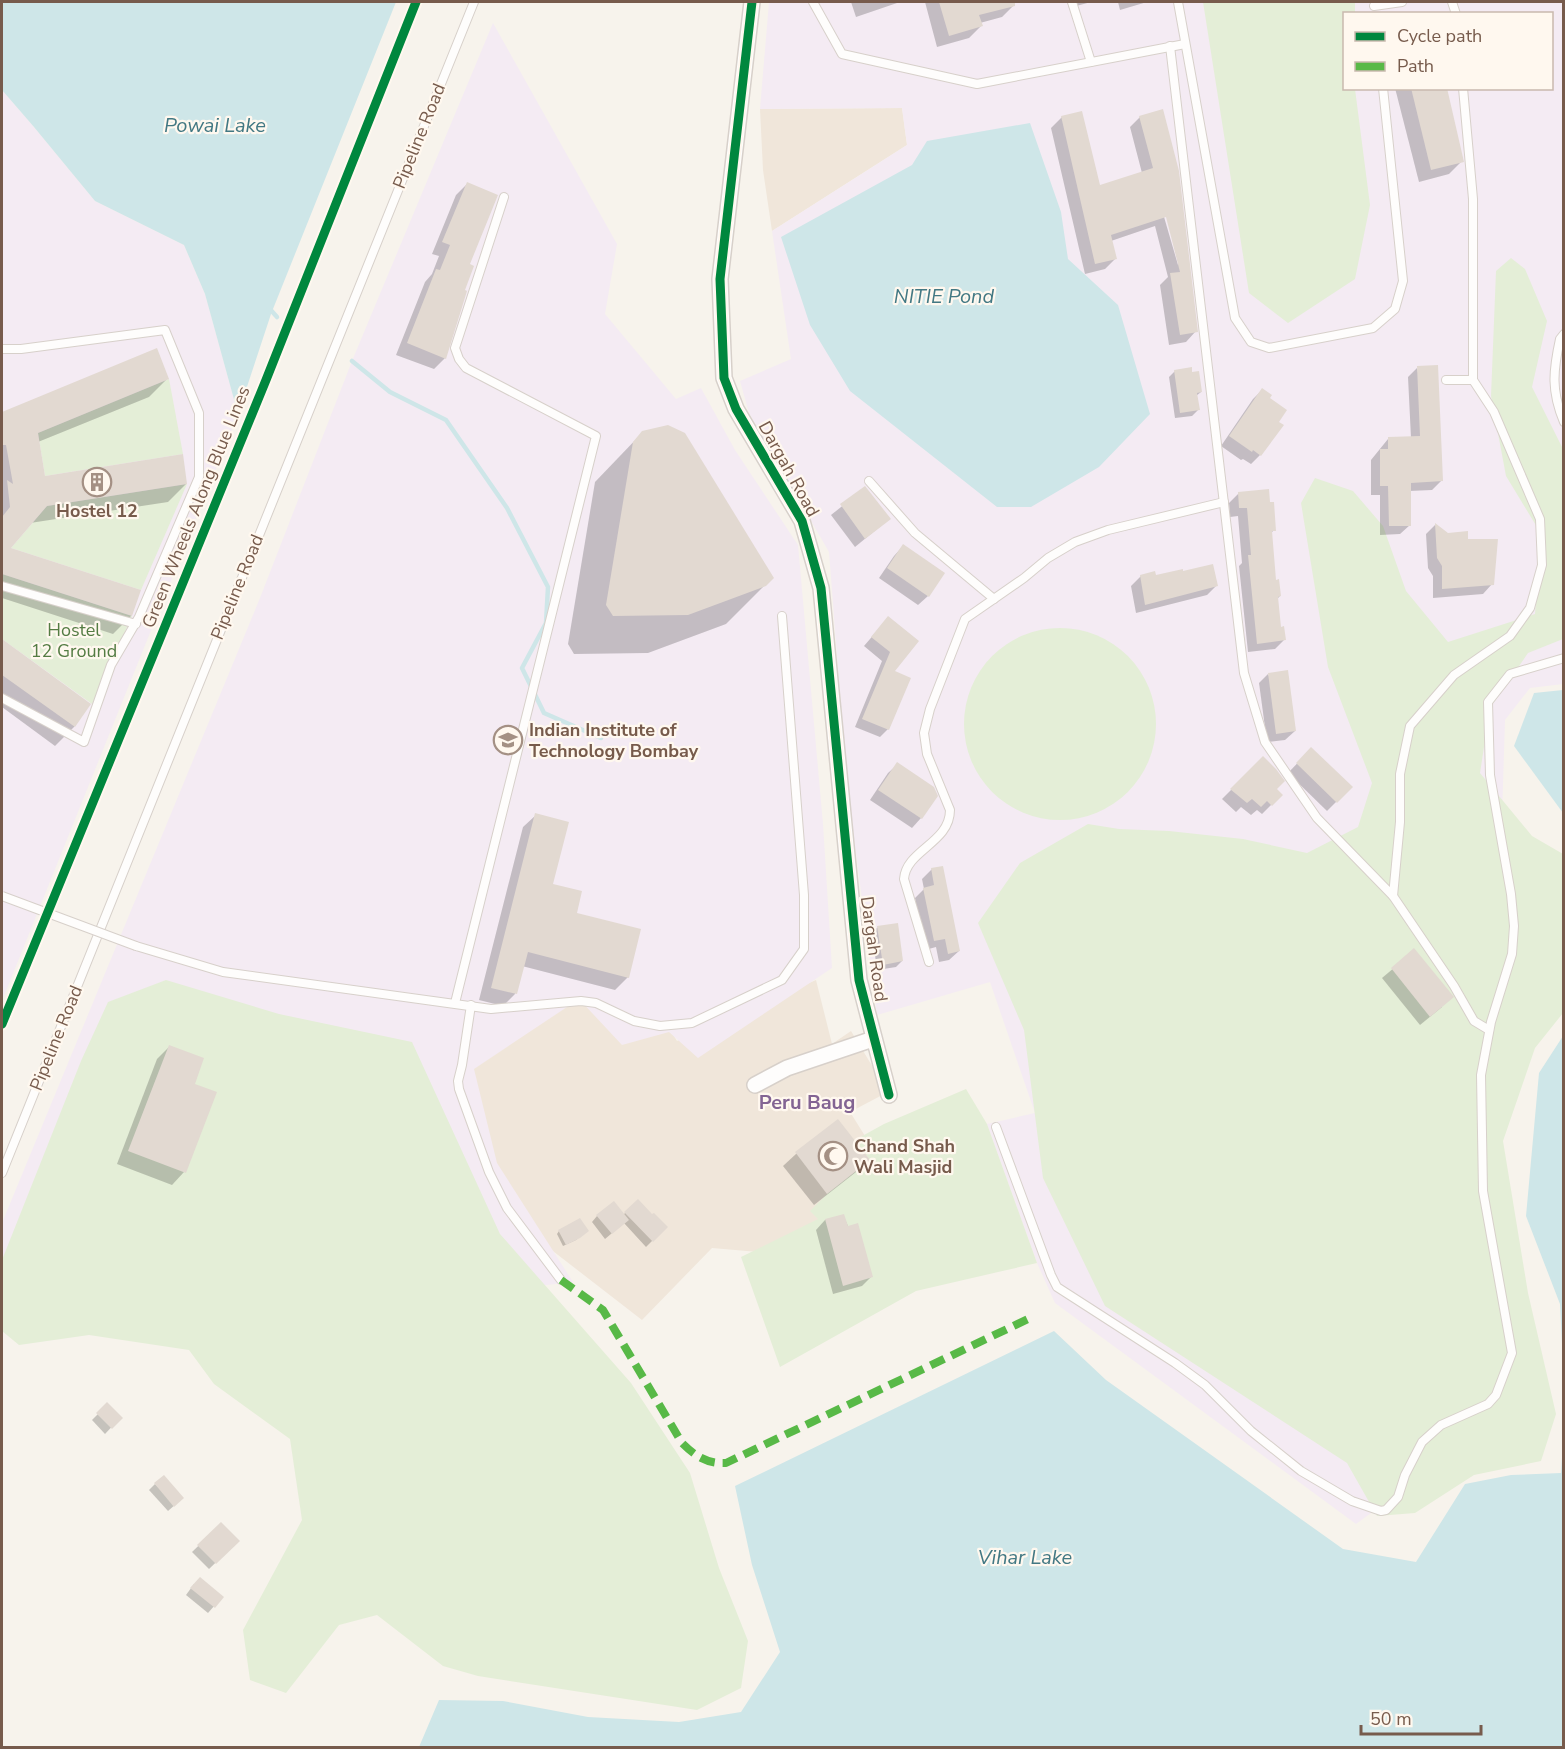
<svg xmlns="http://www.w3.org/2000/svg" width="1565" height="1749" font-family="'Nunito Sans',sans-serif">
<style>
.residential{fill:#f0e6da}
.education{fill:#f4ebf3;fill-rule:evenodd}
.green{fill:#e4eed7}
.water{fill:#cee6e8}
.shadow{fill:#0003;fill-rule:evenodd}
.lines{fill:none;stroke-linecap:round;stroke-linejoin:round}
.stream{stroke:#cee6e8;stroke-width:4.5}
.building{fill:#e2d9d1}
.lane-casing{stroke:#d7d0ca;stroke-width:10}
.street-casing{stroke:#d7d0ca;stroke-width:18}
.lane{stroke:#fefdfc;stroke-width:8}
.street{stroke:#fefdfc;stroke-width:15}
.lane-bridge-casing{stroke:#d7d0ca;stroke-width:10;stroke-linecap:butt}
.lane-bridge{stroke:#fefdfc;stroke-width:8}
.quiet{stroke:#58b947;stroke-width:8;stroke-dasharray:15 8;stroke-linecap:butt}
.cycleway-casing{stroke:#fff8ef;stroke-width:13}
.cycleway{stroke:#00873e;stroke-width:9}
.labels{text-anchor:middle;dominant-baseline:central;stroke-width:4.5;stroke-linejoin:round;paint-order:stroke}
.street-label{font-size:18px;fill:#775b4c;stroke:#fff8ef}
.poi-label{font-size:18px;font-weight:bold;fill:#775b4c;stroke:#fff8ef;text-anchor:start}
.park-label{font-size:18px;fill:#547c43;stroke:#fff8ef}
.water-label{font-size:20px;font-style:italic;fill:#427883;stroke:#fff8ef}
.neighbourhood-label{font-size:20px;font-weight:bold;fill:#836493;stroke:#fff8ef}
</style>
<rect width="100%" height="100%" fill="#f7f3ec"/>
<g class="residential">
<polygon points="902,108 907,145 772,231 763,170 760,109"/>
<polygon points="816,980 832,1044 851,1031 888,1092 850,1112 902,1195 782,1254 712,1248 642,1320 518,1224 462,1075 581,996 664,1020 677,1041"/>
</g>
<g class="education">
<path d="M 769,2 L 1563,2 L 1563,684 L 1530,688 L 1505,720 L 1483,1431 L 1356,1524 L 1055,1303 L 1037,1263 L 987,1124 L 1035,1113 L 990,982 L 877,1015 L 847,784 L 829,552 L 749,413 L 740,381 L 791,359 L 772,231 L 907,145 L 902,108 L 760,109 ZM 1344,14 L 1552,14 L 1552,88 L 1344,88 Z"/>
<polygon points="493,23 617,244 605,314 676,399 701,388 735,450 798,545 823,824 832,968 698,1058 669,1032 622,1045 579,999 474,1069 497,1163 573,1282 159,1330 2,1304 2,1223 260,598 352,361"/>
<polygon points="2,90 34,127 95,201 184,245 205,294 238,414 2,1001"/>
</g>
<g class="green">
<polygon points="1203,2 1355,2 1355,13 1344,14 1344,88 1355,89 1370,205 1355,279 1288,323 1249,293"/>
<polygon points="1511,258 1525,269 1547,321 1532,387 1563,449 1563,639 1528,653 1490,708 1480,773 1532,836 1563,854 1563,1013 1535,1048 1503,1141 1528,1293 1556,1414 1541,1461 1474,1475 1415,1513 1377,1516 1347,1463 1105,1306 1043,1178 1024,1030 978,923 1020,863 1088,824 1119,829 1169,831 1243,839 1307,853 1358,827 1372,783 1328,667 1301,503 1315,478 1353,491 1383,526 1406,591 1448,642 1535,614 1540,532 1506,476 1491,396 1496,271"/>
<polygon points="169,379 183,454 45,476 38,433"/>
<polygon points="187,484 141,590 11,548 47,506"/>
<polygon points="2,574 132,616 92,704 2,639"/>
<circle cx="1060" cy="724" r="96"/>
<polygon points="166,980 279,1014 412,1042 500,1234 631,1383 690,1473 719,1568 748,1641 741,1688 697,1710 478,1676 443,1666 377,1615 339,1625 286,1693 250,1680 243,1630 302,1520 290,1439 214,1384 189,1350 89,1335 19,1345 2,1331 2,1260 81,1061 108,1002"/>
<polygon points="966,1089 987,1124 1037,1263 916,1291 780,1367 741,1257 818,1219 810,1211 827,1194 870,1160 855,1140 884,1124"/>
</g>
<g class="water">
<polygon points="2,2 396,2 271,314 238,414 205,294 184,245 95,201 34,127 2,90"/>
<polygon points="1030,123 1061,212 1068,259 1118,305 1150,414 1099,467 1031,507 997,507 850,391 810,325 781,237 912,165 927,141"/>
<polygon points="1563,690 1564,690 1563,813 1514,746 1534,693"/>
<polygon points="1563,1036 1563,1363 1560,1304 1526,1216 1539,1073"/>
<polygon points="1054,1331 1106,1380 1343,1549 1416,1562 1465,1484 1511,1475 1561,1473 1563,1442 1563,1747 419,1747 439,1700 503,1701 588,1717 679,1722 741,1712 780,1652 752,1565 735,1486"/>
</g>
<g class="shadow">
<polygon points="851,2 900,2 856,17"/>
<polygon points="925,2 1013,2 1014,5 1002,17 980,23 981,26 969,38 937,47"/>
<polygon points="1067,2 1091,2 1069,8"/>
<polygon points="1118,2 1147,2 1120,10"/>
<polygon points="1395,88 1445,88 1462,161 1449,174 1419,182"/>
<path d="M 1162,111 L 1177,172 L 1196,331 L 1186,342 L 1169,345 L 1160,285 L 1168,277 L 1155,226 L 1111,241 L 1115,259 L 1105,269 L 1085,274 L 1051,128 L 1062,117 L 1081,112 L 1099,187 L 1142,173 L 1130,127 L 1140,117 ZM 1165,209 L 1178,257 L 1178,265 L 1162,210 Z"/>
<polygon points="467,184 468,265 463,291 445,358 434,369 396,355 425,282 432,274 439,256 432,254 456,195"/>
<polygon points="156,350 167,379 149,397 38,442 43,477 186,484 168,502 30,523 8,549 139,591 131,616 113,634 2,598 2,414"/>
<polygon points="1417,368 1442,480 1432,490 1409,491 1410,525 1400,534 1380,535 1380,495 1371,495 1371,460 1388,439 1411,438 1408,377"/>
<polygon points="1175,371 1201,392 1196,396 1198,410 1192,416 1175,418 1169,377"/>
<polygon points="1262,390 1260,455 1251,464 1243,459 1241,460 1221,446 1253,399"/>
<polygon points="642,433 765,585 726,624 648,653 574,654 568,644 595,482"/>
<polygon points="865,488 889,519 855,547 831,515"/>
<polygon points="1239,493 1274,530 1271,533 1275,581 1280,596 1277,599 1280,628 1284,640 1275,649 1248,652 1239,566 1242,563 1238,516 1230,517 1229,503"/>
<polygon points="1435,525 1447,535 1466,540 1492,584 1483,594 1433,598 1433,576 1428,568 1426,534"/>
<polygon points="903,546 928,596 918,605 879,578 894,556"/>
<polygon points="1182,573 1216,586 1207,595 1136,613 1131,586 1141,576 1155,577"/>
<polygon points="888,618 893,672 888,729 880,737 855,727 882,661 864,646"/>
<polygon points="2,641 89,704 74,727 55,746 2,707"/>
<polygon points="1268,674 1295,731 1285,740 1267,742 1259,683"/>
<polygon points="1311,749 1351,787 1327,811 1288,773"/>
<polygon points="1263,758 1275,789 1281,795 1262,814 1257,810 1251,815 1241,807 1236,812 1222,799"/>
<polygon points="898,764 936,796 921,818 912,828 870,800 888,773"/>
<polygon points="536,815 551,885 628,977 615,990 522,966 515,994 503,1006 479,1000 523,827"/>
<polygon points="932,869 959,951 949,960 939,962 936,947 925,950 915,898 924,889 922,879"/>
<polygon points="878,927 902,961 896,967 877,970 872,933"/>
<polygon points="1414,951 1442,1007 1420,1025 1382,978"/>
<polygon points="169,1047 184,1172 172,1185 117,1164 157,1059"/>
<polygon points="838,1121 868,1160 856,1172 814,1205 783,1166 796,1154"/>
<polygon points="638,1201 652,1216 666,1227 646,1247 624,1223 605,1239 592,1222 597,1216 623,1215"/>
<polygon points="843,1215 871,1277 862,1286 833,1294 816,1230 825,1220"/>
<polygon points="587,1230 576,1240 563,1246 557,1234 559,1231"/>
<polygon points="107,1405 120,1418 105,1434 92,1420"/>
<polygon points="155,1484 176,1504 168,1511 149,1490"/>
<polygon points="221,1524 238,1541 209,1569 192,1552"/>
<polygon points="194,1584 222,1597 208,1613 186,1595"/>
</g>
<g class="lines">
<g class="stream">
<polyline points="269,308 277,317"/>
<polyline points="352,361 390,392 446,420 507,508 548,587 546,623 522,668 544,713 601,738"/>
</g>
</g>
<g class="building">
<polygon points="939,2 1015,2 1015,6 979,15 983,26 949,36"/>
<polygon points="1411,88 1447,88 1464,162 1431,170"/>
<polygon points="1163,109 1179,171 1198,332 1180,335 1170,273 1180,272 1166,217 1111,235 1117,259 1095,264 1061,116 1082,111 1100,185 1153,168 1139,116"/>
<polygon points="467,182 498,195 470,264 474,266 465,290 467,291 446,359 407,343 436,269 440,270 450,245 442,242"/>
<polygon points="157,348 169,379 38,433 45,476 183,454 187,484 47,506 11,548 141,590 132,616 2,574 2,517 10,507 7,480 13,484 6,445 2,445 2,412"/>
<polygon points="1438,365 1443,481 1411,483 1411,526 1389,526 1388,486 1380,486 1380,449 1388,449 1388,437 1420,436 1417,366"/>
<polygon points="1192,367 1192,372 1199,371 1202,392 1197,393 1200,410 1180,413 1174,370"/>
<polygon points="1262,388 1272,395 1270,398 1287,410 1279,422 1284,425 1261,456 1253,450 1252,452 1229,436"/>
<polygon points="668,425 685,433 774,578 766,586 688,615 613,616 606,605 633,442 642,431"/>
<polygon points="865,486 891,519 865,539 840,504"/>
<polygon points="1269,489 1270,502 1274,502 1276,531 1272,531 1276,580 1279,579 1281,596 1278,597 1281,627 1284,626 1286,640 1257,644 1248,555 1251,555 1247,508 1239,508 1238,492"/>
<polygon points="1435,523 1448,533 1468,531 1468,539 1498,539 1494,585 1442,589 1442,566 1437,558"/>
<polygon points="903,544 945,573 929,597 887,568"/>
<polygon points="1213,564 1218,586 1145,605 1140,575 1155,571 1156,575 1183,569 1183,571"/>
<polygon points="888,616 919,641 895,671 911,678 889,730 862,719 890,652 871,637"/>
<polygon points="2,639 91,704 75,727 2,675"/>
<polygon points="1288,670 1296,731 1276,734 1268,673"/>
<polygon points="1311,747 1353,787 1337,803 1296,763"/>
<polygon points="1263,756 1276,769 1285,781 1277,789 1283,795 1272,806 1267,801 1261,807 1252,799 1247,803 1230,789"/>
<polygon points="897,762 934,787 938,796 922,819 878,790"/>
<polygon points="535,813 569,822 553,884 582,891 577,913 641,929 629,978 528,952 517,994 491,988"/>
<polygon points="943,866 960,951 948,954 945,939 934,941 923,888 934,885 931,868"/>
<polygon points="898,923 903,961 883,965 877,926"/>
<polygon points="1414,948 1454,997 1430,1017 1391,968"/>
<polygon points="169,1045 204,1058 195,1084 217,1092 186,1173 128,1151"/>
<polygon points="838,1119 870,1160 827,1194 795,1152"/>
<polygon points="638,1199 652,1214 654,1213 668,1227 653,1242 624,1212"/>
<polygon points="614,1201 629,1220 612,1234 596,1215"/>
<polygon points="844,1214 848,1226 858,1223 873,1277 843,1286 825,1219"/>
<polygon points="580,1218 589,1231 580,1238 566,1245 558,1230"/>
<polygon points="107,1402 123,1418 112,1429 96,1413"/>
<polygon points="164,1475 184,1498 174,1507 154,1483"/>
<polygon points="221,1522 240,1541 216,1564 197,1545"/>
<polygon points="200,1577 224,1597 215,1608 190,1588"/>
</g>
<g class="lines">
<g class="lane-casing">
<g id="lane">
<polyline points="813,2 842,54 977,84 1185,44"/>
<polyline points="1072,2 1091,62"/>
<polyline points="1178,2 1235,318 1251,342 1269,348 1373,328 1395,309 1403,281 1383,88"/>
<polyline points="1452,2 1456,14"/>
<polyline points="1374,6 1402,2"/>
<polyline points="1170,46 1244,673 1265,742 1317,818 1393,896 1400,822 1400,774 1410,726 1454,675 1510,636 1530,608 1542,565 1540,519 1494,412 1473,380 1473,199 1463,88"/>
<path d="M 1564,334 L 1560,339 C 1553,371 1551,391 1564,422"/>
<polyline points="2,349 21,349 165,330 199,413 199,477 139,617 111,665 84,742 2,698"/>
<polyline points="1446,380 1473,380"/>
<polyline points="869,481 915,533 994,599"/>
<polyline points="2,586 136,624"/>
<polyline points="1393,896 1454,986 1474,1021 1489,1030"/>
<polyline points="136,946 223,972 491,1009 581,1001 596,1003 634,1021 660,1026 692,1023 782,980 804,949 804,895 782,616"/>
<path d="M 929,962 L 904,879 C 906,850 950,843 950,810 L 927,754 L 924,733 L 930,709 L 965,619 L 1024,578 L 1048,558 L 1075,542 L 1108,530 L 1224,502"/>
<polyline points="455,1003 596,436 466,368 459,359 455,348 504,197"/>
<polyline points="471,1005 462,1065 458,1081 459,1089 489,1172 507,1208 561,1280"/>
<polyline points="996,1127 1051,1275 1057,1287 1175,1363 1205,1385 1251,1431 1301,1471 1352,1501 1381,1511 1386,1510 1398,1497 1405,1475 1422,1442 1441,1425 1488,1404 1496,1395 1512,1353 1483,1191 1481,1075 1491,1022 1512,954 1514,926 1511,894 1490,775 1488,702 1510,674 1564,658"/>
<polyline points="2,1173 474,2"/>
</g>
</g>
<g class="street-casing">
<g id="street">
<polyline points="752,2 720,279 724,378 736,409 802,521 821,588 859,980 889,1095"/>
<polyline points="755,1085 787,1068 873,1039"/>
</g>
</g>
<use href="#lane" class="lane"/>
<use href="#street" class="street"/>
<g class="lane-bridge-casing">
<polyline id="lane-bridge" points="2,896 136,946"/>
</g>
<use href="#lane-bridge" class="lane-bridge"/>
<path class="quiet" d="M 561,1280 L 603,1310 L 682,1443 C 695,1456 707,1464 726,1463 L 1028,1319"/>
<g class="cycleway-casing">
<g id="cycleway">
<polyline points="752,2 720,279 724,378 736,409 802,521 821,588 859,980 889,1095"/>
<polyline points="2,1024 266,380 416,2"/>
</g>
</g>
<use href="#cycleway" class="cycleway"/>
</g>
<defs>
<g id="building-ring" transform="scale(1.5)"><circle r="9.5" fill="#fff8ef" stroke="#a49084" stroke-width="1.5"/><path d="M-4-6H4V6H1V3H-1V6H-4ZM-2.5-4.3h1.7v1.8h-1.7ZM.8-4.3h1.7v1.8H.8ZM-2.5-1h1.7V.8h-1.7ZM.8-1h1.7V.8H.8Z" fill="#a49084"/></g>
<g id="university-ring" transform="scale(1.5)"><circle r="9.5" fill="#fff8ef" stroke="#a49084" stroke-width="1.5"/><path d="M0-5L7-2L0 1L-7-2ZM-4 1L0 2.5L4 1V4Q0 6-4 4Z" fill="#a49084"/></g>
<g id="mosque-ring" transform="scale(1.5)"><circle r="9.5" fill="#fff8ef" stroke="#a49084" stroke-width="1.5"/><path d="M3.5-4.9A6 6 0 1 0 3.5 4.9A5 5 0 1 1 3.5-4.9Z" fill="#a49084"/></g>
</defs>
<g fill-rule="evenodd">
<use href="#building-ring" x="97" y="482"/>
<use href="#university-ring" x="508" y="740"/>
<use href="#mosque-ring" x="833" y="1156"/>
</g>
<g class="labels">
<g class="street-label">
<text transform="translate(419 136) rotate(-68)">Pipeline Road</text>
<text transform="translate(789 469) rotate(61)">Dargah Road</text>
<text transform="translate(196 507) rotate(-68)">Green Wheels Along Blue Lines</text>
<text transform="translate(237 587) rotate(-68)">Pipeline Road</text>
<text transform="translate(874 949) rotate(82)">Dargah Road</text>
<text transform="translate(56 1038) rotate(-68)">Pipeline Road</text>
</g>
<g class="poi-label">
<text x="97" y="511" text-anchor="middle">Hostel 12</text>
<text x="529" y="730">Indian Institute of<tspan x="529" dy="21">Technology Bombay</tspan></text>
<text x="854" y="1146">Chand Shah<tspan x="854" dy="21">Wali Masjid</tspan></text>
</g>
<g class="park-label">
<text x="74" y="630">Hostel<tspan x="74" dy="21">12 Ground</tspan></text>
</g>
<g class="water-label">
<text x="215" y="125">Powai Lake</text>
<text x="944" y="296">NITIE Pond</text>
<text x="1025" y="1557">Vihar Lake</text>
</g>
<g class="neighbourhood-label">
<text x="807" y="1102">Peru Baug</text>
</g>
</g>
<rect width="1565" height="1749" fill="none" stroke="#775b4c" stroke-width="6"/>
<rect x="1343" y="12" width="210" height="78" fill="#fff8ef" stroke="#c9b9ae" stroke-width="1.5"/>
<rect x="1355" y="32" width="30" height="9" fill="#00873e" stroke="#c9b9ae" stroke-width="1.5"/>
<text x="1397" y="42" font-size="18" fill="#775b4c">Cycle path</text>
<rect x="1355" y="62" width="30" height="9" fill="#58b947" stroke="#c9b9ae" stroke-width="1.5"/>
<text x="1397" y="72" font-size="18" fill="#775b4c">Path</text>
<path d="M1361 1725v9h120v-9" fill="none" stroke="#775b4c" stroke-width="3"/>
<text x="1370" y="1725" font-size="18" fill="#775b4c" stroke="#fff8ef" stroke-width="4.5" paint-order="stroke">50 m</text>
</svg>
